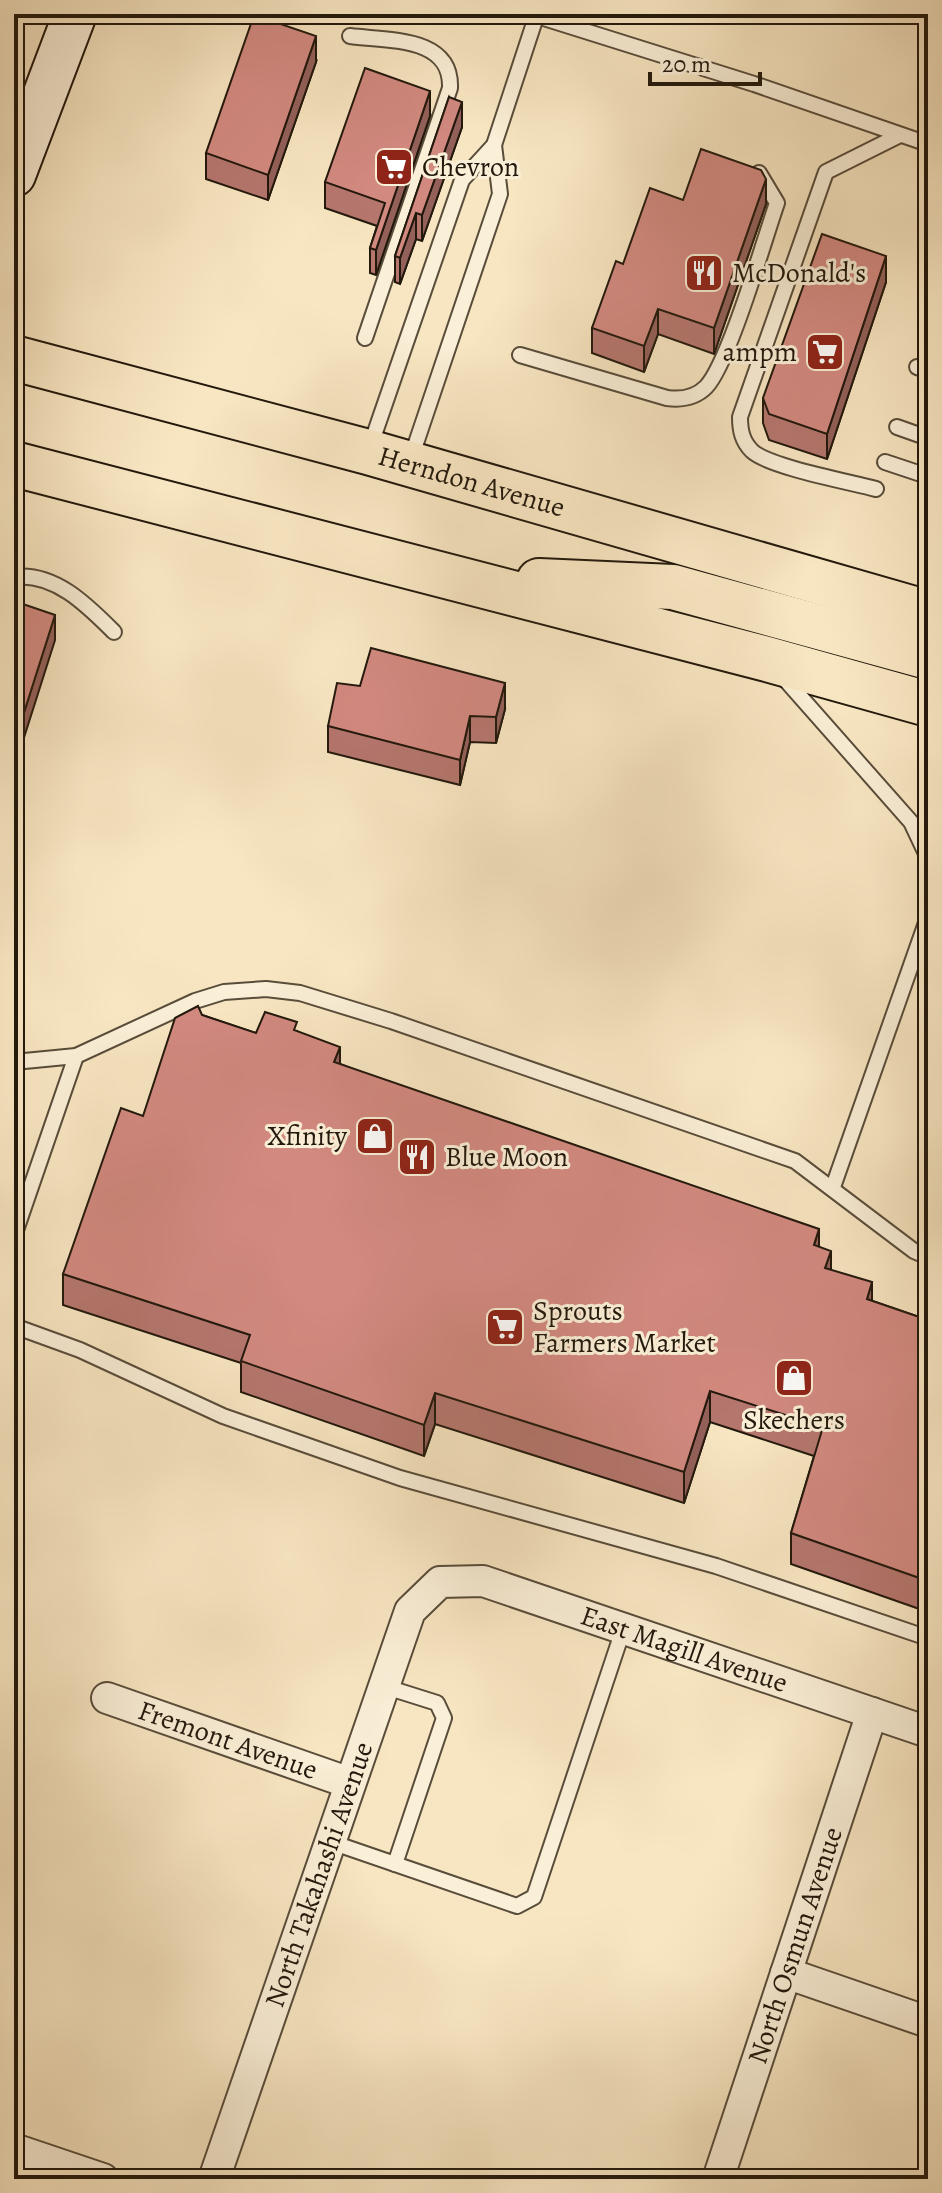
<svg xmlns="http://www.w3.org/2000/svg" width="942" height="2193" font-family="Alegreya,serif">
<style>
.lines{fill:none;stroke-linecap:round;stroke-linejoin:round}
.service-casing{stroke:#584c3a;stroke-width:18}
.minor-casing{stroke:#584c3a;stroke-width:34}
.secondary-casing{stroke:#22180c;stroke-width:46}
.primary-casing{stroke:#22180c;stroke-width:48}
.service{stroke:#faefd7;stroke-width:14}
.minor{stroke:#faefd7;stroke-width:30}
.secondary{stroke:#faefd7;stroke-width:42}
.primary{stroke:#f8e6c2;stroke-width:44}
.wall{fill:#b5766e;stroke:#22180c;stroke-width:2}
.shaded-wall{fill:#93605a;stroke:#22180c;stroke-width:2}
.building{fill:#d28980;stroke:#22180c;stroke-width:2}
.labels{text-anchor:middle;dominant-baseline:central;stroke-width:6;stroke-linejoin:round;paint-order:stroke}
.poi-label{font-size:28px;fill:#22180c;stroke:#faefd7;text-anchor:start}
.street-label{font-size:28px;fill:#22180c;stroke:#faefd7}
</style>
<rect width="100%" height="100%" fill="#f8e6c2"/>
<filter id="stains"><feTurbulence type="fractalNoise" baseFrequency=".0025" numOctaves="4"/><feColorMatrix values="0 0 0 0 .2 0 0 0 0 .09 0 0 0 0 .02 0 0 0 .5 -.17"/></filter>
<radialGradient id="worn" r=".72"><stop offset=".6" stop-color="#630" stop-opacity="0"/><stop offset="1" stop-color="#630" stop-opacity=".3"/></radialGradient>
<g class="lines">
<g class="service-casing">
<g id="service">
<polyline points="531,14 754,84 928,144"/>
<path d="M 350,36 C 388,41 452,36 450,88 L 365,338"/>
<path d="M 520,355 L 667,398 C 682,400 695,398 706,387 C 729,363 764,240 777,203 L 759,173"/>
<polyline points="917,367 928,371"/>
<polyline points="897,427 928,438"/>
<polyline points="370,447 462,180 494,145 537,14"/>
<polyline points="410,461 500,194 494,145"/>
<polyline points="885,462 921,474"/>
<path d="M 876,489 C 850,482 769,467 752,451 C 742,441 740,430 740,417 L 826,172 L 900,135"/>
<path d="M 14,577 C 55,572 88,606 114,632"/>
<polyline points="783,677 911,822 928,858"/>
<polyline points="14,1062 76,1056 195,1001 224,992 266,989 300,993 391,1021 795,1161 914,1251 928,1257"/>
<polyline points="833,1187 928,917"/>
<polyline points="14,1236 76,1056"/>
<polyline points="14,1326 80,1350 223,1416 400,1478 716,1566 928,1638"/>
<polyline points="383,1686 437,1703 444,1718 395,1864"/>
<polyline points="331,1842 517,1906 534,1897 624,1627"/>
</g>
</g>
<g class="minor-casing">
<g id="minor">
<path id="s1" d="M 107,1698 L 350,1783"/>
<polyline points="786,1973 928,2022"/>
<polyline points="14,2149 103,2179"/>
<path id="s2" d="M 214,2179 L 410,1611 L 440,1582 L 483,1581 L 928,1732"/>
<path id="s3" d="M 718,2179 L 872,1713"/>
</g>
</g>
<g class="secondary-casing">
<polyline id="secondary" points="14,175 75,14"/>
</g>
<g class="primary-casing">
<g id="primary">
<path id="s4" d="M 14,358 L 368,452 L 928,613"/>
<polyline points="14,464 767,659 928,704"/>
<polyline points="539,581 673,587 928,657"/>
</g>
</g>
<use href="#service" class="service"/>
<use href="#minor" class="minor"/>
<use href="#secondary" class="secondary"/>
<use href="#primary" class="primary"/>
</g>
<g class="wall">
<polygon points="316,62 268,200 206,179 206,153"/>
<polygon points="449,97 462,127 422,241 416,239 400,284 395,282 395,256"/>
<polygon points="430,116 376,275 370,273 370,248 377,226 325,208 325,182"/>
<polygon points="683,200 766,204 714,354 658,334 644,372 592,353 592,328 623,264"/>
<polygon points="886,282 827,459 769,440 763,423 763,398"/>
<polygon points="928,445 928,484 925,483 925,474 928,469 924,465 924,455"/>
<polygon points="505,709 496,743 470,742 460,785 328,752 328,726"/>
<polygon points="202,1015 256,1033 297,1031 340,1064 819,1246 831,1270 872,1301 928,1320 928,1612 791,1564 791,1533 814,1456 710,1422 684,1503 435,1424 424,1456 241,1392 241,1363 63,1305 63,1274 143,1116"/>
</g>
<g class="shaded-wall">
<polygon points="316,36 316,62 268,200 268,175"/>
<polygon points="430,91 430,116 376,275 376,250"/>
<polygon points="462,102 462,127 422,241 422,215"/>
<polygon points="766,179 766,204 714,354 714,328"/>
<polygon points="416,213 416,239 400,284 400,258"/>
<polygon points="886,256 886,282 827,459 827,434"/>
<polygon points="658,309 658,334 644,372 644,346"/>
<polygon points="55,615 55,640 14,769 14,744"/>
<polygon points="505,683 505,709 496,743 496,717"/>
<polygon points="470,716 470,742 460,785 460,760"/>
<polygon points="340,1047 340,1078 334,1062"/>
<polygon points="819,1229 819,1260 814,1245"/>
<polygon points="831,1251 831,1282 825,1268"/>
<polygon points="872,1282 872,1313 867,1299"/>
<polygon points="710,1391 710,1422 684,1503 684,1472"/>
<polygon points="435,1393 435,1424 424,1456 424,1425"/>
</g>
<g class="building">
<polygon points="254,15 316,36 268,175 206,153"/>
<polygon points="365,68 430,91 376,250 370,248 385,203 325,182"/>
<polygon points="449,97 462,102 422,215 416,213 400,258 395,256"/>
<polygon points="701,149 761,170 766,179 714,328 658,309 644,346 592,328 616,261 623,264 650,188 683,200"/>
<polygon points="822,234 886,256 827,434 769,414 763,398"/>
<polygon points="928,445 928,460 924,455"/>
<polygon points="14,601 55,615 14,744"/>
<polygon points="371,648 505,683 496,717 470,716 460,760 328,726 337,683 360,686"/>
<polygon points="198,1006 202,1015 256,1033 265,1012 297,1022 294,1030 340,1047 334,1062 819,1229 814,1245 831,1251 825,1268 872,1282 867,1299 928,1320 928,1581 791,1533 823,1427 710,1391 684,1472 435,1393 424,1425 241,1361 250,1335 63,1274 121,1108 143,1116 175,1018"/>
</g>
<defs>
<g id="supermarket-square" transform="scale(2)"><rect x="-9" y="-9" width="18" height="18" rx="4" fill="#8f2418" stroke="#faefd7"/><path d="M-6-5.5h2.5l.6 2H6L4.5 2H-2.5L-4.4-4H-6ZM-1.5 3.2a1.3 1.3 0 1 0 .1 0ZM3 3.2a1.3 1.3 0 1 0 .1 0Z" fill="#fff"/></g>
<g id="restaurant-square" transform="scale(2)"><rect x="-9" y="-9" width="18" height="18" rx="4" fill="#8f2418" stroke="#faefd7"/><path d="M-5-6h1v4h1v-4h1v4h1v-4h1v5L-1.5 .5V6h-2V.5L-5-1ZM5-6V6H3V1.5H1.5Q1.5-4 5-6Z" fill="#fff"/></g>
<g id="shop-square" transform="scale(2)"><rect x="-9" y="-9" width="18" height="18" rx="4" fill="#8f2418" stroke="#faefd7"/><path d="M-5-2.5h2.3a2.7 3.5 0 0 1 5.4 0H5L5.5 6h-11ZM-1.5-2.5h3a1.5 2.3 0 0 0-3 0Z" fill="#fff"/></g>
</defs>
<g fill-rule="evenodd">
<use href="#supermarket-square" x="394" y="167"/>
<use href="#restaurant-square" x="704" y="273"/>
<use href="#supermarket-square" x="825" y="352"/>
<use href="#shop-square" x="375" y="1136"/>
<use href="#restaurant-square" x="417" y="1157"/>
<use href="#supermarket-square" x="505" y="1327"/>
<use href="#shop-square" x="794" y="1378"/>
</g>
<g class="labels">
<g class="poi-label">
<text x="422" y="167">Chevron</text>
<text x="732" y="273">McDonald's</text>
<text x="797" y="352" text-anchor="end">ampm</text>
<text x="347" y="1136" text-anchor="end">Xfinity</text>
<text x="445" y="1157">Blue Moon</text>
<text x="533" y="1311">Sprouts<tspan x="533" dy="32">Farmers Market</tspan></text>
<text x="794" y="1420" text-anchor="middle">Skechers</text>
</g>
<g class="street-label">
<text stroke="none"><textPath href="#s4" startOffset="474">Herndon Avenue</textPath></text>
<text stroke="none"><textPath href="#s2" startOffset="898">East Magill Avenue</textPath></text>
<text stroke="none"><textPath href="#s1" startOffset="128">Fremont Avenue</textPath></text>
<text stroke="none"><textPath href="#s2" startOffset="322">North Takahashi Avenue</textPath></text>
<text stroke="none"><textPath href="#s3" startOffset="246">North Osmun Avenue</textPath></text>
</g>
</g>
<rect width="942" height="2193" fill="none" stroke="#f8e6c2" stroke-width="48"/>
<rect x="16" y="16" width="910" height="2161" fill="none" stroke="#22180c" stroke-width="4"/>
<rect x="24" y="24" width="894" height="2145" fill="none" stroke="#22180c" stroke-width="2"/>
<path d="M650 72v12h110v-12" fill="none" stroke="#22180c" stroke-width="4"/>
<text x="662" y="72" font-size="24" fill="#22180c" stroke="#faefd7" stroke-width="6" paint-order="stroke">20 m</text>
<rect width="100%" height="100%" filter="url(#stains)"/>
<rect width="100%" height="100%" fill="url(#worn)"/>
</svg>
